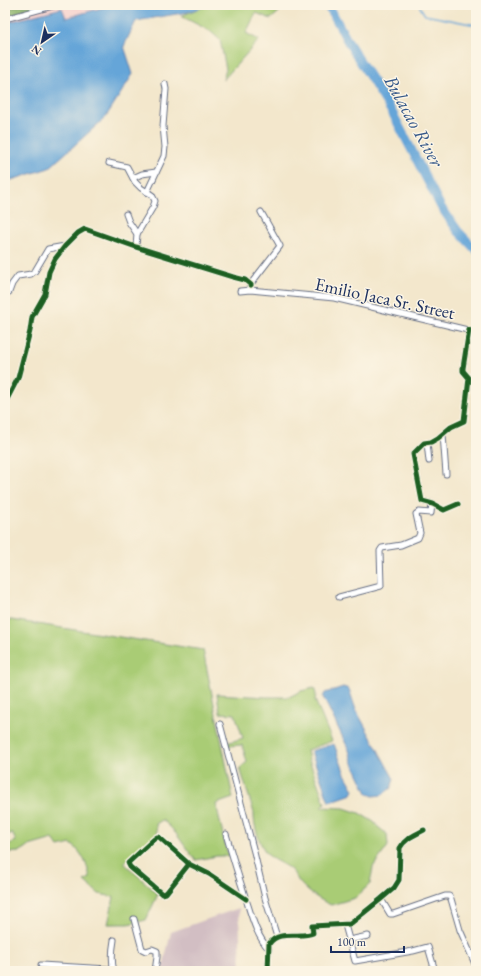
<svg xmlns="http://www.w3.org/2000/svg" width="481" height="976" font-family="'EB Garamond',serif">
<style>
.built{fill:#f7d0cc}
.industrial{fill:#d2bec3}
.green{fill:#a9cc75;stroke:#627e6a}
.forest{fill:#86b066;stroke:#507062}
.water{fill:#65a5d8;stroke:#406a9b}
.lines{fill:none;stroke-linecap:round;stroke-linejoin:round}
.stream{stroke:#65a5d8;stroke-width:1.5}
.river{stroke:#65a5d8;stroke-width:9}
.minor-casing{stroke:#676f84;stroke-width:7}
.minor{stroke:#fff;stroke-width:5}
.cycleway-casing{stroke:#fcf5e5;stroke-width:8}
.cycleway{stroke:#1b5e20;stroke-width:5}
.labels{text-anchor:middle;dominant-baseline:central;stroke-width:3;stroke-linejoin:round;paint-order:stroke}
.street-label{font-size:18px;fill:#1b2f5e;stroke:#fcf5e5}
.water-label{font-size:19px;font-style:italic;fill:#355889;stroke:#fcf5e5}
</style>
<rect width="100%" height="100%" fill="#fcf5e5"/>
<filter id="ink" filterUnits="userSpaceOnUse"><feTurbulence type="fractalNoise" baseFrequency=".025" numOctaves="2"/><feDisplacementMap in="SourceGraphic" scale="8" xChannelSelector="R" yChannelSelector="G"/><feConvolveMatrix kernelMatrix="1 2 1 2 8 2 1 2 1" color-interpolation-filters="sRGB"/></filter>
<filter id="wash" filterUnits="userSpaceOnUse"><feTurbulence type="fractalNoise" baseFrequency=".012" numOctaves="4" result="noise"/><feDisplacementMap in="SourceGraphic" scale="16" xChannelSelector="R" yChannelSelector="G"/><feGaussianBlur stdDeviation="0.9" result="paint"/><feColorMatrix in="noise" values="0 0 0 0 0 0 0 0 0 0 0 0 0 0 0 0 0 1.4 0 .05"/><feComposite in="paint" operator="in"/></filter>
<g filter="url(#wash)">
<rect width="100%" height="100%" fill="#f3e7cc"/>
<polygon class="built" points="5,5 112,5 66,18 62,8 5,23"/>
<polygon class="industrial" points="239,908 241,971 162,971 171,932"/>
<g class="green">
<polygon points="206,5 284,5 280,11 271,19 256,13 246,33 259,40 223,80 226,69 220,40 210,31 181,16"/>
<path d="M 5,619 L 203,650 L 233,798 L 216,804 L 228,856 L 217,856 L 196,860 C 184,848 177,830 162,820 L 156,824 L 157,834 L 125,862 L 125,864 L 158,894 L 146,920 L 128,924 L 108,924 L 114,897 L 99,894 L 84,881 L 90,878 C 87,864 83,853 71,844 L 59,847 L 53,839 L 29,846 L 19,852 L 5,853 L 5,846 L 16,841 L 12,833 L 5,836 Z"/>
<path d="M 314,688 L 316,694 L 315,700 L 332,741 L 307,750 L 309,760 L 325,803 L 321,807 L 344,808 L 359,813 L 374,822 L 378,827 L 387,834 L 388,846 L 373,867 L 370,884 L 355,898 L 331,905 C 320,900 309,893 301,884 C 297,880 296,875 292,871 C 285,864 276,862 269,856 C 260,848 253,824 254,813 L 240,768 L 247,762 L 242,745 L 228,746 L 227,743 L 243,738 L 235,714 L 220,713 L 217,694 L 266,697 L 289,697 L 301,691 Z"/>
</g>
<polygon class="forest" points="21,5 39,5 39,8 5,17 5,9"/>
<g class="water">
<polygon points="112,5 209,5 188,12 136,21 124,46 133,74 105,118 49,168 5,182 5,23 62,8 66,18"/>
<polygon points="343,687 349,689 356,710 394,779 391,788 382,795 373,796 367,793 352,761 349,750 323,697 325,693"/>
<polygon points="334,744 345,774 354,790 352,794 329,802 311,751"/>
</g>
<g class="lines">
<polyline class="stream" points="420,5 420,7 425,15 476,25"/>
<polyline class="river" points="325,5 331,10 348,42 392,112 441,207 458,231 476,250"/>
</g>
</g>
<g filter="url(#ink)">
<g class="lines">
<g class="minor-casing">
<g id="minor">
<polyline points="5,19 56,5"/>
<polyline points="109,163 127,167 135,182 141,188 152,195 155,201 153,207 137,234 136,247"/>
<polyline points="133,178 142,174 156,172"/>
<polyline points="147,192 164,156 165,147 163,126 166,89 165,84"/>
<polyline points="126,214 129,222 137,234"/>
<polyline points="250,287 253,281 280,246 261,212"/>
<polyline points="240,291 250,290 334,298 476,332"/>
<polyline points="9,292 12,284 18,276 31,274 35,271 48,249 65,246"/>
<polyline points="5,403 18,378 30,331 32,317 45,294 49,272 55,259 65,246 78,233 85,229 136,247 233,277 245,280 251,285"/>
<polyline points="443,434 446,474"/>
<polyline points="427,443 429,461"/>
<polyline points="458,504 444,510 433,504 422,501 413,454 424,443 431,442 438,438 451,427 464,421 469,378 463,371 463,368 469,330"/>
<polyline points="339,597 381,586 380,551 382,548 401,545 418,538 420,533 416,514 419,512 431,513 432,504"/>
<polyline points="220,724 254,852 265,898 277,937"/>
<path d="M 226,834 C 232,855 238,875 245,896 C 251,914 256,936 269,949"/>
<polyline points="189,864 166,893 162,894 130,867 128,863 153,840 157,837 159,837 189,864 209,874 246,899"/>
<polyline points="381,899 390,914 393,914 445,896 449,896 451,899 460,930 476,966"/>
<polyline points="134,919 142,949 146,951 152,949 157,951 157,957 155,971"/>
<polyline points="345,925 355,961 413,951 428,947 435,971"/>
<path d="M 114,940 C 112,951 111,961 114,971"/>
<polyline points="349,940 368,936"/>
<polyline points="41,965 108,969 113,971"/>
<path d="M 268,971 L 269,944 C 279,929 300,939 313,933 L 312,926 L 350,924 L 381,899 L 394,888 L 399,880 L 400,848 C 405,838 415,835 424,830"/>
</g>
</g>
<use href="#minor" class="minor"/>
<g class="cycleway-casing">
<g id="cycleway">
<polyline points="5,403 18,378 30,331 32,317 45,294 49,272 55,259 65,246 78,233 85,229 136,247 233,277 245,280 251,285"/>
<polyline points="458,504 444,510 433,504 422,501 413,454 424,443 431,442 438,438 451,427 464,421 469,378 463,371 463,368 469,330"/>
<polyline points="189,864 166,893 162,894 130,867 128,863 153,840 157,837 159,837 189,864 209,874 246,899"/>
<path d="M 268,971 L 269,944 C 279,929 300,939 313,933 L 312,926 L 350,924 L 381,899 L 394,888 L 399,880 L 400,848 C 405,838 415,835 424,830"/>
</g>
</g>
<use href="#cycleway" class="cycleway"/>
</g>
</g>
<g class="labels">
<g class="street-label">
<text transform="translate(385 298) rotate(12)">Emilio Jaca Sr. Street</text>
</g>
<g class="water-label">
<text transform="translate(414 121) rotate(61)">Bulacao River</text>
</g>
</g>
<rect width="481" height="976" fill="none" stroke="#fcf5e5" stroke-width="20"/>
<g transform="translate(42 42) rotate(214)" stroke="#fcf5e5" stroke-width="3" paint-order="stroke">
<path d="M0-3L7 15L0 10L-7 15Z" fill="#1b2f5e"/>
<text y="-6" font-size="11" font-weight="bold" text-anchor="middle" fill="#1b2f5e">N</text>
</g>
<path d="M331 946v6h73v-6" fill="none" stroke="#1b2f5e" stroke-width="2"/>
<text x="337" y="946" font-size="12" fill="#1b2f5e" stroke="#fcf5e5" stroke-width="3" paint-order="stroke">100 m</text>
</svg>
